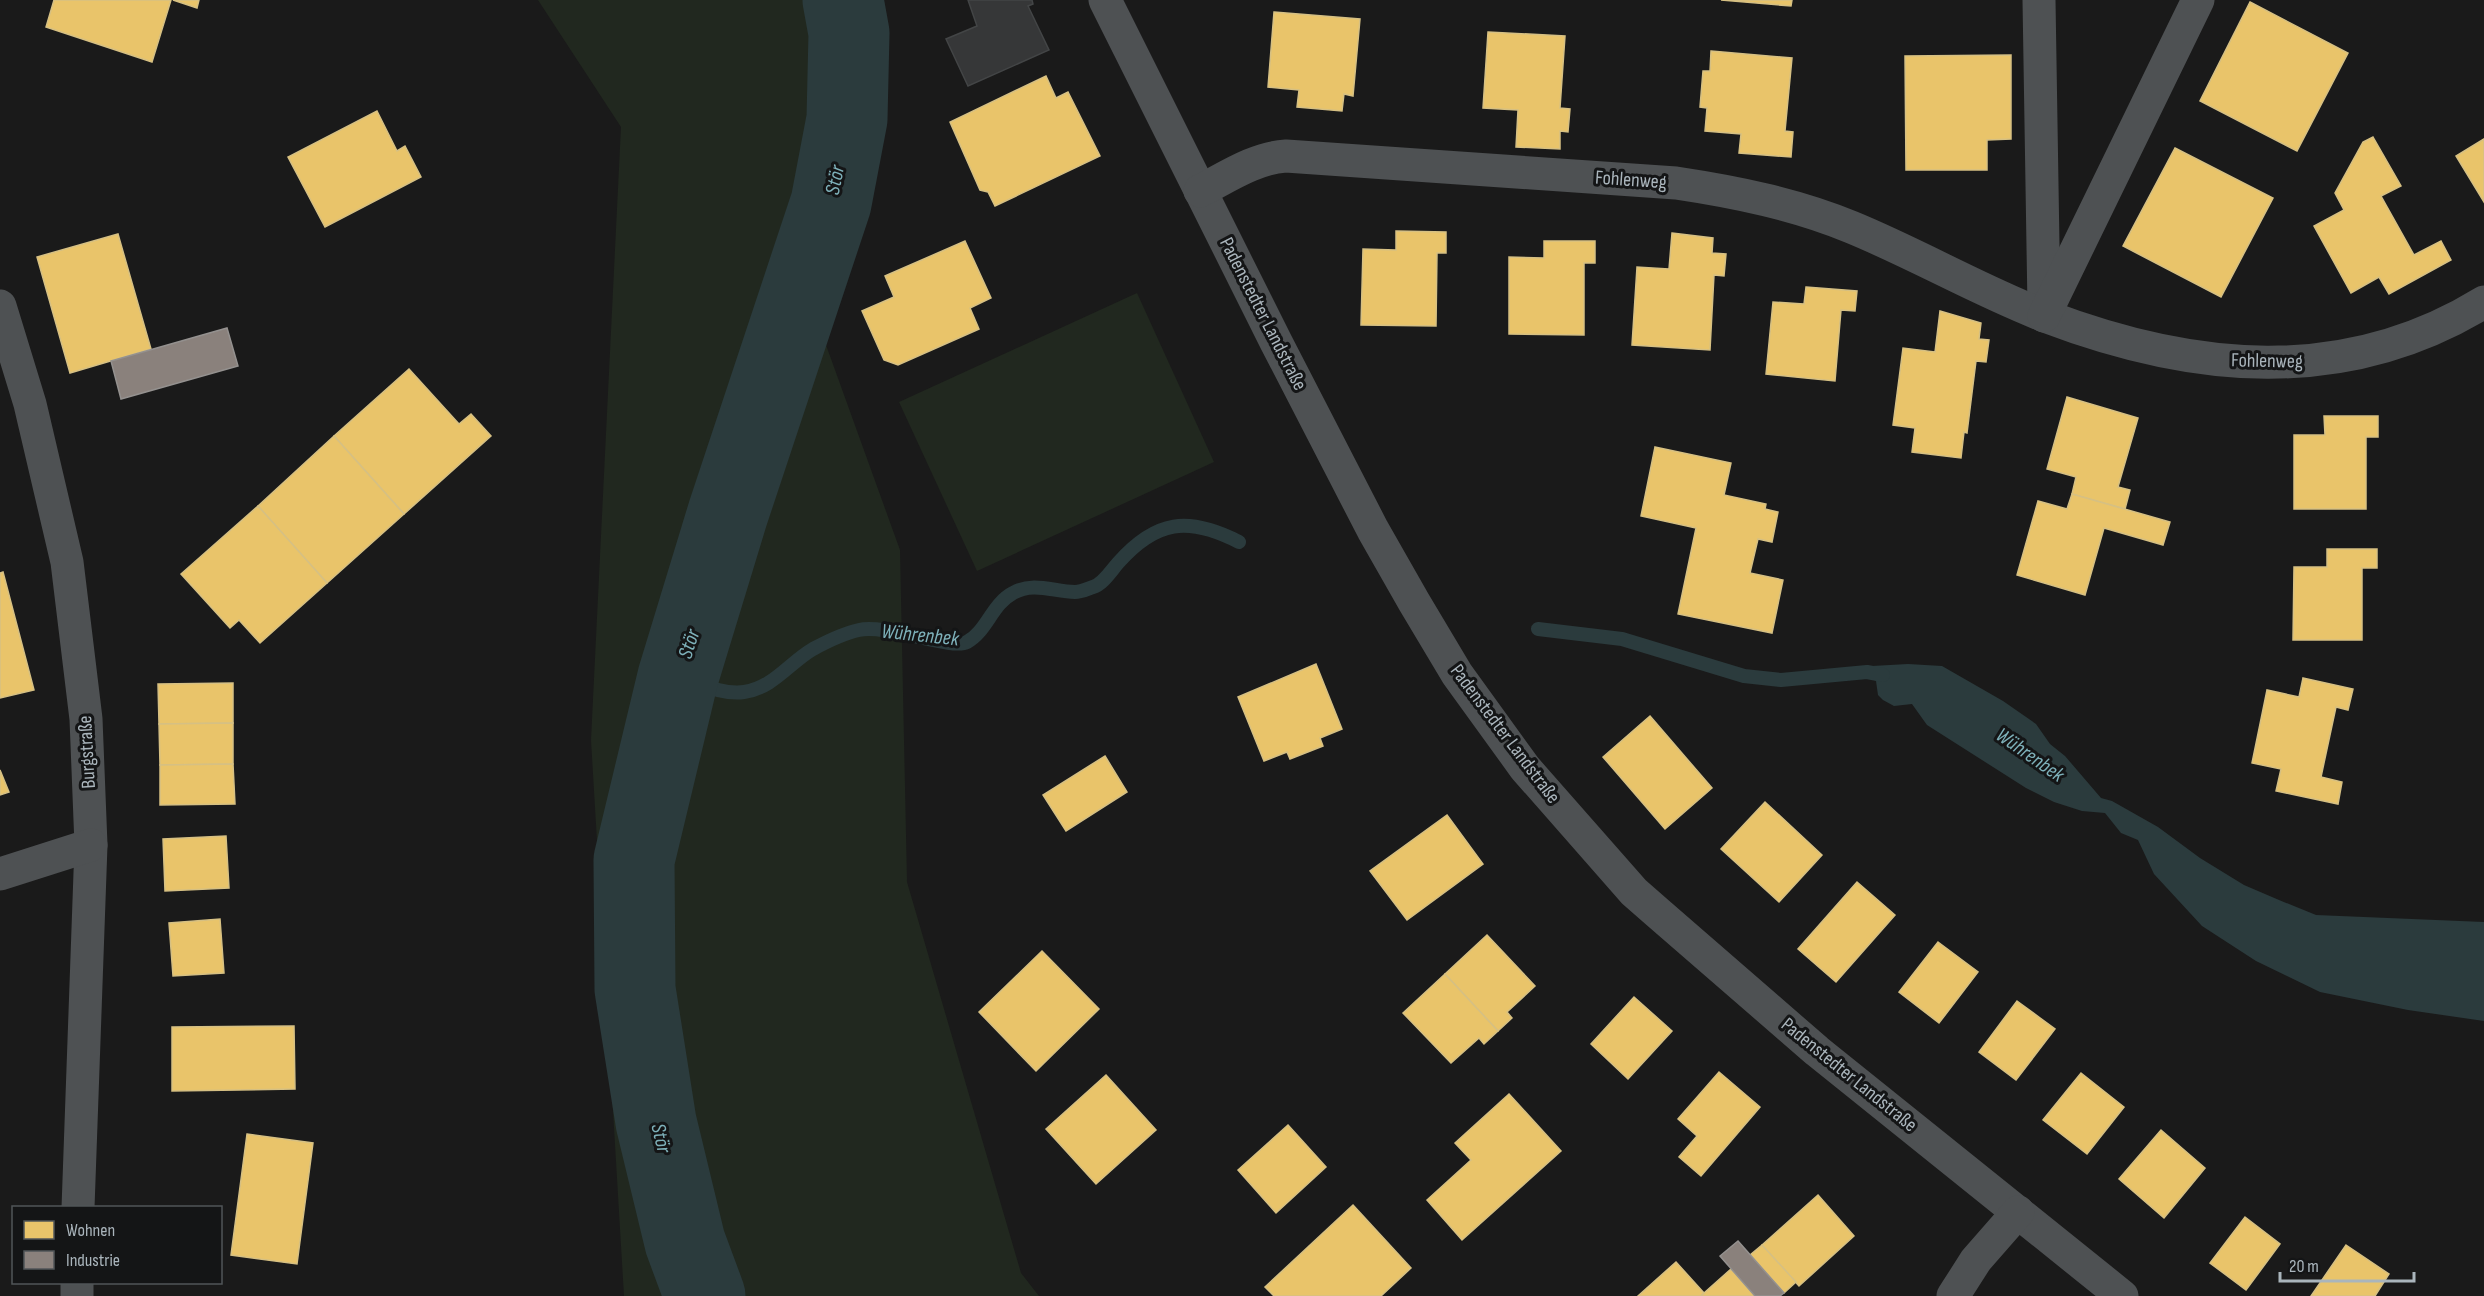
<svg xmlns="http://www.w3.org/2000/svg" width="2484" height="1296" font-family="'Sofia Sans Condensed',sans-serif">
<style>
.green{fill:#21281f}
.water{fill:#2b3b3d}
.homes{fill:#e9c46a;stroke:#d6c083;stroke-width:1.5}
.industry{fill:#8a817c;stroke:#94918f;stroke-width:1.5}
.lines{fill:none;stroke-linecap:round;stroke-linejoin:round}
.stream{stroke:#2b3b3d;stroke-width:14}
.river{stroke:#2b3b3d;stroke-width:81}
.building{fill:#363738;stroke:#434546;stroke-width:1.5}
.minor{stroke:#4e5153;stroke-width:33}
.labels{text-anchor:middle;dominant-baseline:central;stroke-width:6;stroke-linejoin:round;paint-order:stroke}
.street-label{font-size:20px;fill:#aab5bc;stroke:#141516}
.water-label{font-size:21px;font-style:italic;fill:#7eb1ba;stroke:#141516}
</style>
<rect width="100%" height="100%" fill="#1a1a1a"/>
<g class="green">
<polygon points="538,0 842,0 849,33 847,119 831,203 804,284 900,550 907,882 1021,1273 1039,1296 624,1296 591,740 621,127"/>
<polygon points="1137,293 1214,462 977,571 899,402"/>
</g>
<polygon class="water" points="1908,664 1942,666 2003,701 2036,724 2050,744 2065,756 2101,798 2112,801 2158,827 2200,858 2244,885 2279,900 2316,915 2484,922 2484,1021 2408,1010 2320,992 2256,961 2202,926 2154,874 2138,840 2121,833 2105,813 2082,811 2054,802 2026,788 1927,725 1912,704 1894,706 1883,700 1878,695 1876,681 1867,672 1872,666"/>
<g class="homes">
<polygon points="54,0 171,0 152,62 46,27"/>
<polygon points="173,0 199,0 197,8"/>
<polygon points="1721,0 1792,0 1791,6"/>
<polygon points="2250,2 2348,53 2297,151 2200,101"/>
<polygon points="1274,12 1360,19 1353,96 1344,94 1342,111 1297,107 1299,90 1268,87"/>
<polygon points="1488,32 1565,36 1560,108 1570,109 1568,132 1560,131 1560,149 1516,147 1518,110 1483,108"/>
<polygon points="1711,51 1792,58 1785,131 1793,132 1791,157 1739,153 1741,134 1705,131 1707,108 1700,107 1703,71 1710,71"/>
<polygon points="2011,55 2011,139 1987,140 1987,170 1906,170 1905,56"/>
<polygon points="1046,76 1056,98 1068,92 1100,156 995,206 988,192 980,190 950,122"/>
<polygon points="377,111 397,151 405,146 421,177 325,227 288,157"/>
<polygon points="2373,137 2401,186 2381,196 2414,255 2441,241 2451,260 2389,294 2379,277 2351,293 2314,226 2344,210 2335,193 2363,142"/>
<polygon points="2484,139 2484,202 2456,156"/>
<polygon points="2175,148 2273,198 2221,297 2123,246"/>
<polygon points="1396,231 1446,232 1446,253 1437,253 1436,326 1361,325 1363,249 1396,250"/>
<polygon points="1672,233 1713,238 1712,253 1726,254 1724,276 1714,275 1710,350 1632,345 1637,267 1669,269"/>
<polygon points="118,234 151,349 70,373 37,257"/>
<polygon points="965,241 991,298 970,308 979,329 898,365 884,360 862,311 894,297 885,276"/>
<polygon points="1544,241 1595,241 1595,263 1584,263 1584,335 1509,334 1509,257 1544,258"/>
<polygon points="1806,287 1857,291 1855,311 1841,310 1835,381 1766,374 1773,302 1804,304"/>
<polygon points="1940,311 1981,323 1979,339 1989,340 1986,362 1976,361 1967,433 1964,432 1961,458 1912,452 1915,428 1893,425 1903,348 1935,352"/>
<polygon points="409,369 459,424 471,414 491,436 404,514 334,436"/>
<polygon points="2067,397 2138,418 2118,487 2130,490 2125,509 2072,494 2076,477 2047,469"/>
<polygon points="2324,416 2378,416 2378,437 2366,437 2366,509 2294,509 2294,435 2325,435"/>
<polygon points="334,436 404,514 327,583 258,506"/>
<polygon points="1655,447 1731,463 1724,495 1766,504 1765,509 1778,512 1772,542 1758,539 1750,573 1783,580 1772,633 1678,614 1696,528 1641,516"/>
<polygon points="2072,494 2170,522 2163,545 2104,528 2085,595 2017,575 2038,501 2067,509"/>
<polygon points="258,506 327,583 260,643 239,620 230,628 181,574"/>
<polygon points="2327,549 2377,549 2377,568 2362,568 2362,640 2293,640 2294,567 2327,567"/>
<polygon points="3,572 34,690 0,698 0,573"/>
<polygon points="1316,664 1342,729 1320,738 1323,746 1290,759 1287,752 1264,761 1238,697"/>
<polygon points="2303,678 2353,689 2348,710 2336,707 2321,777 2342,782 2338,804 2276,791 2281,769 2252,763 2267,690 2299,697"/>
<polygon points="233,683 233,723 159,724 158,684"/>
<polygon points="1650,716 1712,788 1665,829 1603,757"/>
<polygon points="233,723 233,764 160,765 159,724"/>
<polygon points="1105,756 1127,792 1066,831 1043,795"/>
<polygon points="233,764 235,804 160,805 160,765"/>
<polygon points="0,770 9,792 0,795"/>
<polygon points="1765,802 1822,855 1779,902 1721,849"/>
<polygon points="1447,815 1483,864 1407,920 1370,871"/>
<polygon points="226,836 229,888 165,891 163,839"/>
<polygon points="1857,882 1895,915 1836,982 1798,949"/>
<polygon points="220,919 224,973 173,976 169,923"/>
<polygon points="1487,935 1535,986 1507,1012 1512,1018 1498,1031 1445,974"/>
<polygon points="1938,942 1978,972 1939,1023 1899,992"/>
<polygon points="1042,951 1099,1009 1036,1071 979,1012"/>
<polygon points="1445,974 1498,1031 1484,1044 1479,1038 1451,1063 1403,1013"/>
<polygon points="1634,997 1672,1031 1628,1079 1591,1044"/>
<polygon points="2017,1001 2055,1029 2016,1080 1979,1052"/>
<polygon points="294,1026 295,1089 172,1091 172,1027"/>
<polygon points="1719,1072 1760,1107 1701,1176 1679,1157 1697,1136 1678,1119"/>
<polygon points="2081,1073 2124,1107 2087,1154 2043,1120"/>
<polygon points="1106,1075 1156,1130 1096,1184 1046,1129"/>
<polygon points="1509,1094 1561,1151 1462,1240 1427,1200 1471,1160 1455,1143"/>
<polygon points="1288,1125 1326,1167 1276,1213 1238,1170"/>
<polygon points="2161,1130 2205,1168 2164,1218 2119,1179"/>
<polygon points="247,1134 313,1143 297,1264 231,1255"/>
<polygon points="1818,1195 1854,1236 1799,1286 1762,1245"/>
<polygon points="1353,1205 1411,1268 1381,1296 1274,1296 1265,1287"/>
<polygon points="2245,1217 2280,1244 2246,1290 2210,1263"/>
<polygon points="1762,1245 1796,1282 1784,1293 1750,1255"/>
<polygon points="2346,1245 2389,1274 2375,1296 2311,1296"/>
<polygon points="1676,1262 1704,1293 1701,1296 1638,1296"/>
<polygon points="1731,1269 1755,1296 1701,1296 1704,1293"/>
</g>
<g class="industry">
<polygon points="227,328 238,366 121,399 111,361"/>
<polygon points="1738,1241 1784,1293 1780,1296 1755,1296 1720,1256"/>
</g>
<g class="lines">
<g class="stream">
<polyline points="1538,629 1622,639 1744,676 1781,680 1867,672 1883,675"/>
<path d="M 678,677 C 698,683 722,695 744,692 C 773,688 789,663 813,649 C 826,642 845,633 859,630 C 886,624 952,650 967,642 C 987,631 992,604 1013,593 C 1034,581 1054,592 1075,592 C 1081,592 1087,589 1093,587 C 1103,584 1111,571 1118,563 C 1156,520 1188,516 1239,542"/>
</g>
<polyline class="river" points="705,1296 685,1242 656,1122 635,989 634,860 678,677 728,513 831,203 847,119 849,33 843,0"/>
</g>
<polygon class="building" points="968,0 1032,0 1033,4 1028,6 1049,50 968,86 946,39 977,26"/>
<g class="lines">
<g class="minor">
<polyline points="1105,0 1276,342 1373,530 1414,602 1457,674 1525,768 1634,892 1658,913 1817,1051 2122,1296"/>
<polyline points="2039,0 2044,308"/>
<path d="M 1200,191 C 1227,177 1255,158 1286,156 L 1676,183 C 1736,192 1795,204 1851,227 C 1917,254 1978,290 2045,316 C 2192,372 2344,388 2484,302"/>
<polyline points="0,306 30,404 67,562 86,719 91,845 78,1208"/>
<polyline points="2044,316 2198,0"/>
<polyline points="0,874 91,845"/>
<polyline points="77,1296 77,1282"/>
<polyline points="1953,1296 1976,1260 2018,1212"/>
</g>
</g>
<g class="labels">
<g class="street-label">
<text transform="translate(1631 180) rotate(4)">Fohlenweg</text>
<text transform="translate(1263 314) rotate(63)">Padenstedter Landstraße</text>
<text transform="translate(2267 361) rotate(1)">Fohlenweg</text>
<text transform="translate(1505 734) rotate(53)">Padenstedter Landstraße</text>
<text transform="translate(87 752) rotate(-93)">Burgstraße</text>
<text transform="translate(1849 1075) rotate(39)">Padenstedter Landstraße</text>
</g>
<g class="water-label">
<text transform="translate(835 180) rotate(-79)">Stör</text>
<text transform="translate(920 635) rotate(6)">Wührenbek</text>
<text transform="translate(689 644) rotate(-72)">Stör</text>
<text transform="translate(2030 755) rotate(35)">Wührenbek</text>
<text transform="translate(661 1138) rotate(77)">Stör</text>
</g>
</g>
<rect x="12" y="1206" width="210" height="78" fill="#141516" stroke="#505558" stroke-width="1.5"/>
<rect x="24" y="1221" width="30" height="18" fill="#e9c46a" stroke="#505558" stroke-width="1.5"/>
<text x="66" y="1236" font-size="18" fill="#aab5bc">Wohnen</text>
<rect x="24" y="1251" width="30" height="18" fill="#8a817c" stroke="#505558" stroke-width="1.5"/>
<text x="66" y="1266" font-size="18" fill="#aab5bc">Industrie</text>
<path d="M2280 1272v9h134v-9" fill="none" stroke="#aab5bc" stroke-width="3"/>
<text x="2289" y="1272" font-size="18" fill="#aab5bc" stroke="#141516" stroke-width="4.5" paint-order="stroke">20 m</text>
</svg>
